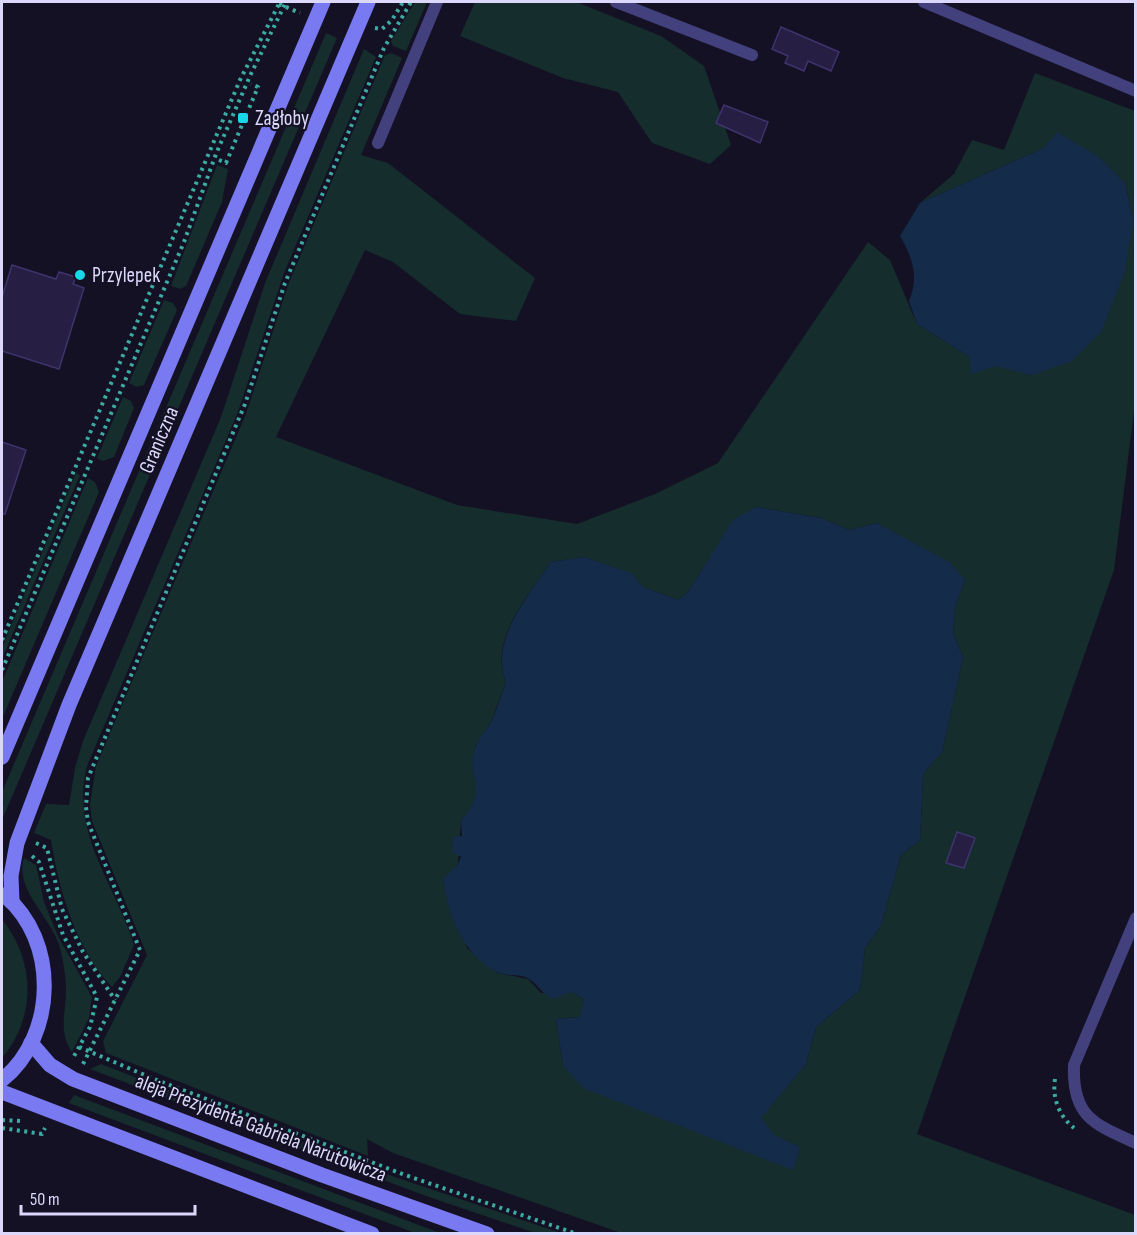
<svg xmlns="http://www.w3.org/2000/svg" width="1137" height="1235" font-family="'Sofia Sans Condensed',sans-serif">
<style>
.green{fill:#152d2c;fill-rule:evenodd}
.water{fill:#152b4a}
.building{fill:#261f43;stroke:#3e346d;stroke-width:1.5}
.lines{fill:none;stroke-linecap:round;stroke-linejoin:round}
.path{stroke:#3caca2;stroke-width:4;stroke-dasharray:3 4.5;stroke-linecap:butt}
.lane{stroke:#42417e;stroke-width:12}
.secondary{stroke:#7979f1;stroke-width:15}
.poi-dot{fill:#18d7e8;stroke:#141124;stroke-width:2}
.labels{text-anchor:middle;dominant-baseline:central;stroke-width:4.5;stroke-linejoin:round;paint-order:stroke}
.poi-label{font-size:21px;fill:#dbd8fb;stroke:#141124;text-anchor:start}
.street-label{font-size:21px;fill:#dbd8fb;stroke:#141124}
</style>
<rect width="100%" height="100%" fill="#141124"/>
<g class="green">
<polygon points="415,2 427,2 406,51 393,46 391,41"/>
<polygon points="475,2 576,2 661,36 704,66 731,145 710,164 652,143 618,92 563,78 460,36"/>
<polygon points="326,33 337,38 2,820 2,792"/>
<path d="M 364,49 L 376,57 L 284,273 L 238,412 L 87,766 C 70,834 115,883 134,945 L 120,977 L 112,987 C 77,952 58,888 51,840 L 34,833 L 46,804 L 69,805 L 75,768 L 83,741 L 221,417 L 265,283 Z"/>
<path d="M 391,53 L 402,58 L 361,155 L 388,163 L 535,278 L 516,321 L 460,314 L 393,262 L 365,250 L 276,437 L 457,505 L 577,524 L 655,494 L 718,463 L 868,242 L 890,260 L 917,324 L 970,357 L 1032,375 L 1133,220 L 1125,183 L 1099,157 L 1044,148 L 920,203 L 954,174 L 972,140 L 1004,150 L 1035,73 L 1135,111 L 1136,395 L 1114,570 L 917,1134 L 1135,1215 L 1135,1233 L 621,1233 L 393,1153 L 367,1139 L 368,1156 L 106,1053 L 103,1041 L 147,955 L 92,821 L 90,804 L 96,766 L 246,414 L 288,285 L 385,55 ZM 756,507 L 821,518 L 850,530 L 877,523 L 965,580 L 955,607 L 953,633 L 963,657 L 942,752 L 923,774 L 920,840 L 901,855 L 881,925 L 865,948 L 860,990 L 816,1027 L 806,1064 L 760,1118 L 773,1135 L 800,1147 L 563,1065 L 556,1019 L 581,1017 L 584,999 L 571,992 L 541,993 L 528,979 L 498,973 L 467,948 L 443,880 L 458,864 L 461,821 L 473,807 L 478,787 L 473,771 L 475,747 L 491,722 L 506,682 C 488,640 529,595 551,562 L 584,557 L 630,573 L 643,587 L 678,600 L 688,592 L 709,559 Z"/>
<polygon points="217,165 228,169 222,202 186,286 180,289 171,286"/>
<polygon points="164,300 173,303 177,310 144,385 137,387 129,383"/>
<polygon points="123,397 131,401 134,408 114,457 103,461 97,458"/>
<polygon points="76,473 80,475 2,659 2,647"/>
<polygon points="88,478 95,482 99,492 2,719 2,682"/>
<path d="M 24,858 L 36,865 L 44,902 L 58,936 L 92,997 L 89,1018 L 72,1052 C 58,1032 66,1012 66,990 C 66,975 63,959 59,945 C 50,916 14,889 24,858 Z"/>
<path d="M 2,919 C 35,961 37,1016 2,1058 Z"/>
<polygon points="101,1064 389,1175 561,1233 535,1233 426,1196 90,1069"/>
<polygon points="74,1095 440,1233 415,1233 69,1103"/>
</g>
<g class="water">
<path d="M 1057,132 L 1099,157 L 1125,183 L 1133,220 L 1125,271 L 1101,332 L 1072,361 L 1032,375 L 996,366 L 971,374 L 970,357 L 917,324 L 909,301 C 919,277 913,258 900,236 L 920,203 L 1044,148 Z"/>
<path d="M 756,507 L 821,518 L 850,530 L 877,523 L 949,562 L 965,580 L 955,607 L 953,633 L 963,657 L 942,752 L 923,774 L 920,840 L 901,855 L 881,925 L 865,948 L 860,990 L 816,1027 L 806,1064 L 761,1118 L 774,1135 L 800,1147 L 793,1170 L 583,1088 L 563,1065 L 556,1019 L 580,1017 L 584,999 L 571,992 L 554,999 C 540,993 539,985 529,979 C 520,973 506,977 497,972 C 462,954 448,915 443,879 L 458,864 L 461,857 L 452,852 L 453,837 L 462,836 L 461,821 C 492,785 463,776 476,746 C 479,737 487,730 491,722 C 497,709 501,695 506,682 C 489,640 529,595 551,562 L 584,557 L 631,573 L 643,587 L 678,600 L 688,592 L 733,520 Z"/>
</g>
<g class="building">
<polygon points="781,27 839,52 831,71 808,61 804,71 785,63 788,56 772,49"/>
<polygon points="724,105 768,122 760,143 716,123"/>
<polygon points="12,265 56,279 59,272 76,277 73,284 84,288 59,369 2,351 2,297"/>
<polygon points="2,442 26,450 5,514 2,514"/>
<polygon points="957,832 975,838 964,868 946,863"/>
</g>
<g class="lines">
<g class="path">
<polyline points="279,4 300,13"/>
<polyline points="375,28 382,29 392,20 403,2"/>
<polyline points="219,160 226,163 258,87 251,84"/>
<polyline points="2,640 240,80 280,2"/>
<polyline points="2,670 184,242 216,154 250,76 286,2"/>
<polyline points="36,843 47,848 62,909 83,952 115,1000"/>
<polyline points="32,856 39,862 63,935 97,997 90,1027 73,1058"/>
<polyline points="79,1047 154,1079 405,1175 577,1234"/>
<polyline points="83,1064 140,950 88,822 86,807 88,778 245,404 285,283 384,48 411,2"/>
<path d="M 1055,1079 C 1052,1098 1059,1116 1074,1128"/>
<polyline points="2,1120 21,1121"/>
<polyline points="2,1128 42,1134 45,1128"/>
</g>
<g class="lane">
<polyline points="616,2 752,55"/>
<polyline points="924,2 1136,91"/>
<polyline points="378,143 437,2"/>
<path d="M 1136,918 L 1074,1065 C 1072,1116 1093,1124 1136,1143"/>
</g>
<g class="secondary">
<polyline points="2,757 323,2"/>
<polyline points="12,902 11,876 17,843 69,705 368,2"/>
<polyline points="31,1043 50,1065 73,1079 322,1175 487,1234"/>
<path d="M 2,1080 C 57,1036 59,940 4,895"/>
<polyline points="2,1092 372,1234"/>
</g>
</g>
<g class="poi-dot">
<rect x="237" y="112" width="12" height="12" rx="3"/>
<circle cx="80" cy="275" r="6"/>
</g>
<g class="labels">
<g class="poi-label">
<text x="255" y="118">Zagłoby</text>
<text x="92" y="275">Przylepek</text>
</g>
<g class="street-label">
<text transform="translate(159 440) rotate(-67)">Graniczna</text>
<text transform="translate(261 1128) rotate(21)">aleja Prezydenta Gabriela Narutowicza</text>
</g>
</g>
<rect width="1137" height="1235" fill="none" stroke="#dbd8fb" stroke-width="6"/>
<path d="M21 1205v9h174v-9" fill="none" stroke="#dbd8fb" stroke-width="3"/>
<text x="30" y="1205" font-size="18" fill="#dbd8fb" stroke="#141124" stroke-width="4.5" paint-order="stroke">50 m</text>
</svg>
